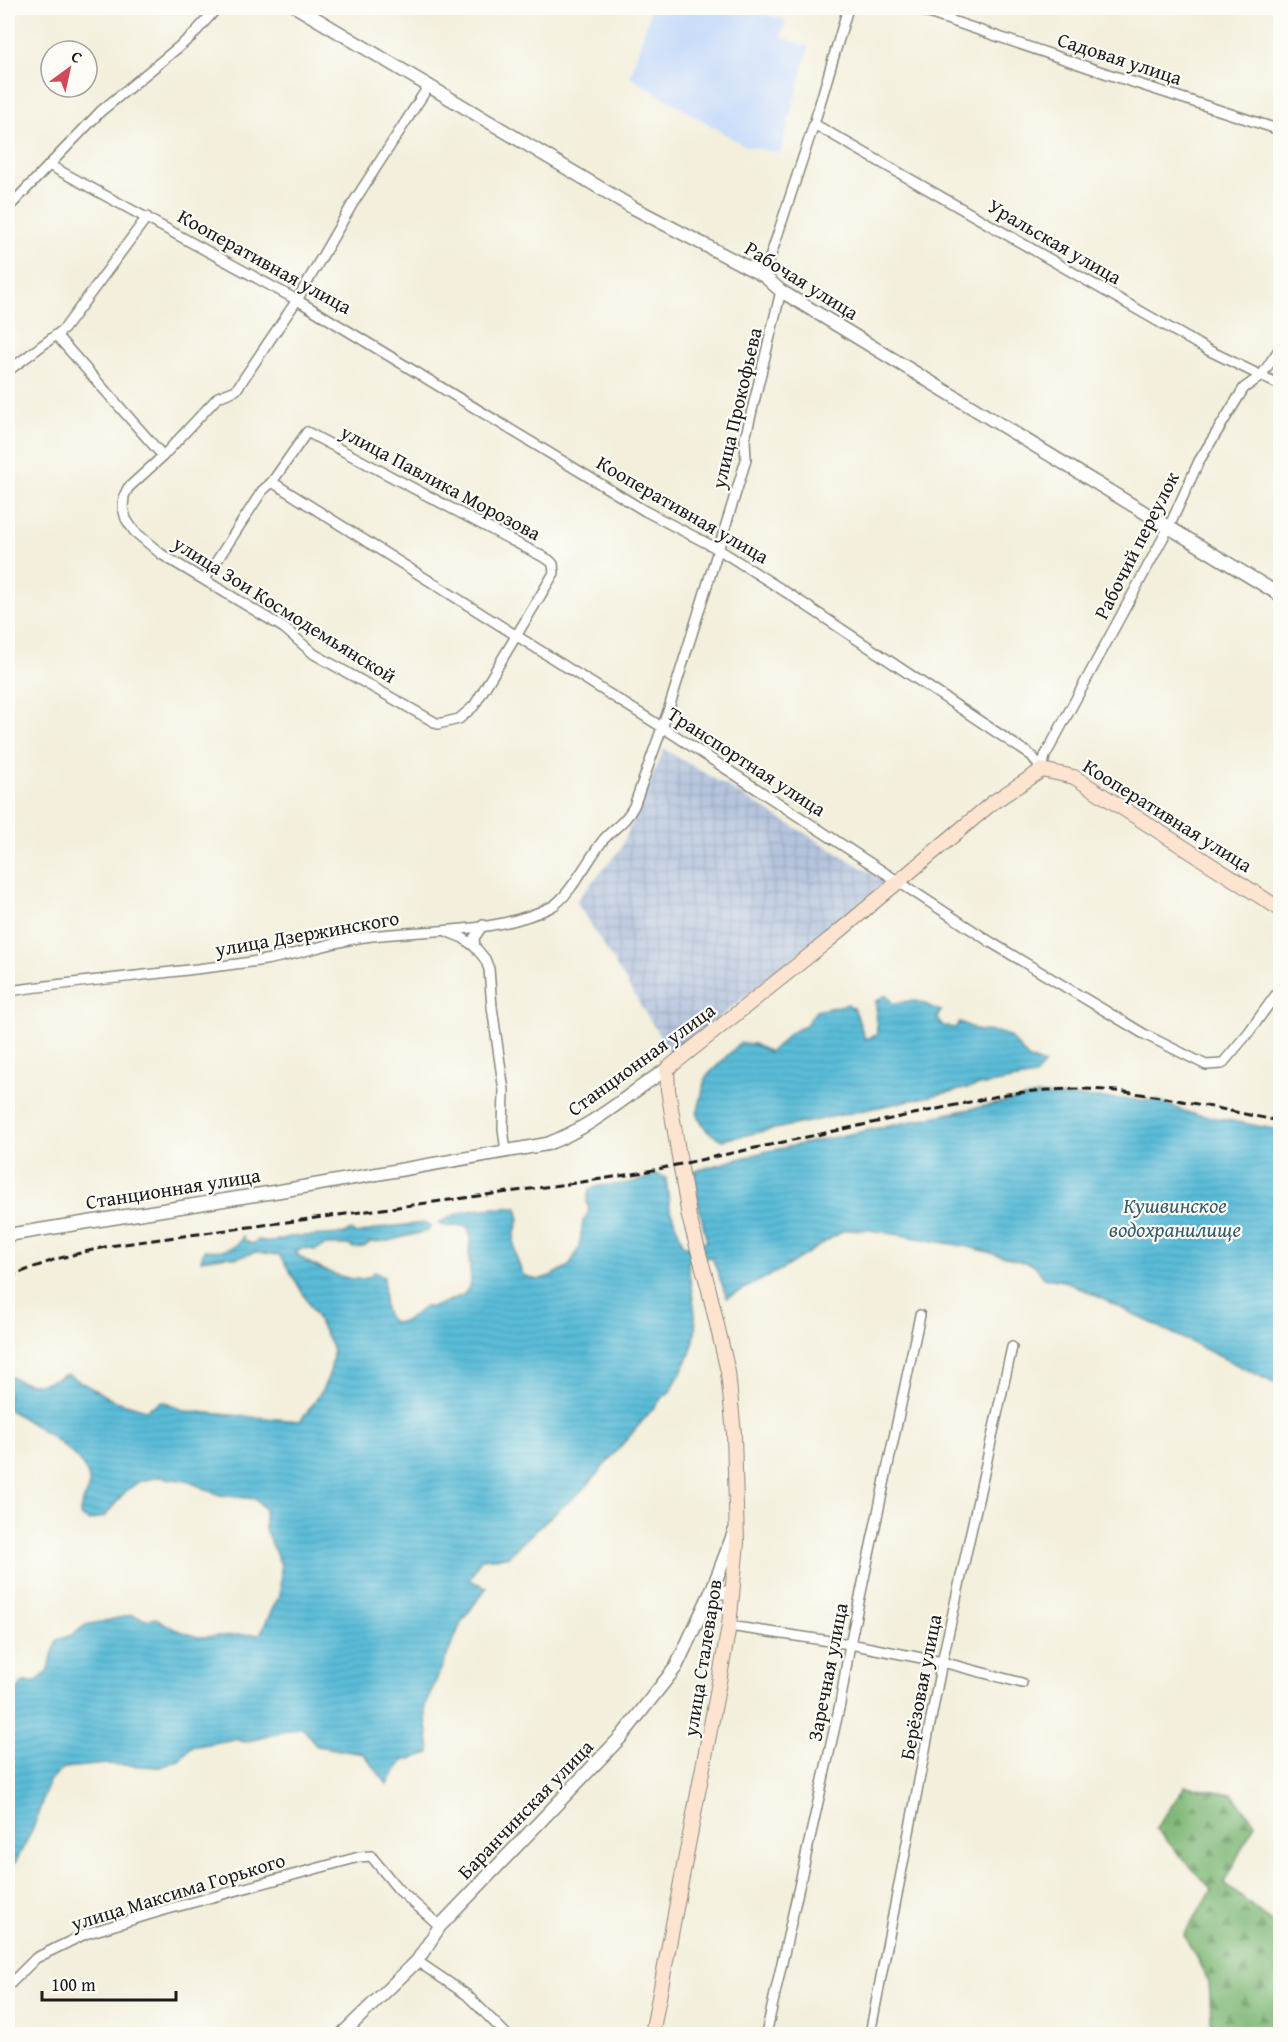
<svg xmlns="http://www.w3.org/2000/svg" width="1288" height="2042" font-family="'Gentium Book Plus',serif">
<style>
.built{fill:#c9dcf9}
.industrial{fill:url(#industrial-grid)}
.forest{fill:url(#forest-firs);stroke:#4e6a4a;stroke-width:1.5}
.water{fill:url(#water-rules);stroke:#3b6c7a;stroke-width:1.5}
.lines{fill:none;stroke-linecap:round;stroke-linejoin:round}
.minor-casing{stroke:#88867c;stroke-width:12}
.tertiary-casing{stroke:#88867c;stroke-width:15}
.secondary-casing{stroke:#88867c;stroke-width:16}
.minor{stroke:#fff;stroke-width:9}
.tertiary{stroke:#fff;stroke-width:12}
.secondary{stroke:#fde4d1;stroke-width:14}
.rail{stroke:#1c1c1c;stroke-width:3;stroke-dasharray:9 4.5;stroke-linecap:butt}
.labels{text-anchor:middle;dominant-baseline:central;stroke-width:4.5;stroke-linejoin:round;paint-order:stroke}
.street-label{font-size:20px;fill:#1c1c1c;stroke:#fdfcf7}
.water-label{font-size:21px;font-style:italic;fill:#355c67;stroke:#fdfcf7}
</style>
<defs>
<pattern id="industrial-grid" width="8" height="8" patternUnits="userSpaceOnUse" patternTransform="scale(1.5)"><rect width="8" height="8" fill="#b6c5de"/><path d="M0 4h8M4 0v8" fill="none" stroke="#9ca9be"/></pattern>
<pattern id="forest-firs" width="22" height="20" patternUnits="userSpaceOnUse" patternTransform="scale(1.5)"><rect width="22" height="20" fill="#7fb877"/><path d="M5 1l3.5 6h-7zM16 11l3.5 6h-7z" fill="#679561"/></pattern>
<pattern id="water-rules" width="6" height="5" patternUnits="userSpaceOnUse" patternTransform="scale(1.5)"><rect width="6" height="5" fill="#5abcd8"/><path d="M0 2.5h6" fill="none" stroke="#4ea1b9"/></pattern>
</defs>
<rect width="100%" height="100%" fill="#fdfcf7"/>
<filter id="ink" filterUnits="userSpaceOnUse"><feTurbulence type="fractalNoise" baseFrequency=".0167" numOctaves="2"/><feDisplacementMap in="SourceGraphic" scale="12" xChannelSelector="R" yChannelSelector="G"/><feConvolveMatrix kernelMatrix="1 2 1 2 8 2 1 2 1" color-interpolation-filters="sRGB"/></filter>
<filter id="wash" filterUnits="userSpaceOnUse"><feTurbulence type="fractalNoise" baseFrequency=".008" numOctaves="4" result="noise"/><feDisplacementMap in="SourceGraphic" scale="24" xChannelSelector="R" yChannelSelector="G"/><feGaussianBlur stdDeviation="1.35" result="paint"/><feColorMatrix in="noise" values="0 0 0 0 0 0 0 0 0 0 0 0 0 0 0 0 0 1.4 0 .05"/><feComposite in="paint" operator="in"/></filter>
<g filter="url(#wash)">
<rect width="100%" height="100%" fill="#f3efdc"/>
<polygon class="built" points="651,8 746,8 786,21 781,37 809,47 780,153 745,146 630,77"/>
<polygon class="industrial" points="664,749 886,882 672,1056 576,901 620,850"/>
<polygon class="forest" points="1185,1786 1232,1794 1255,1823 1224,1883 1280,1929 1280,2034 1212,2034 1209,1982 1184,1935 1212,1890 1156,1829"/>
<g class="water">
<path d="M 886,995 L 893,1004 C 902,1002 914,999 923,1003 C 930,1006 934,1009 941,1011 L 937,1018 L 943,1026 L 955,1028 L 960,1022 L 979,1031 L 996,1032 L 1009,1036 L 1029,1059 L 1045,1064 L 1035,1076 L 983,1085 L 722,1140 L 708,1132 L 697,1115 L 706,1077 L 740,1043 L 754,1044 L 769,1052 L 782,1042 L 788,1034 L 805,1026 L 816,1011 L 848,1004 L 855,1010 L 865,1039 L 877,1035 L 876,1001 Z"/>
<path d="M 1038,1095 L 1159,1101 L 1189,1113 L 1280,1130 L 1280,1386 L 1068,1282 L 1043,1277 L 1035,1265 L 969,1247 L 870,1230 L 844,1230 L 784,1268 L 727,1298 L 712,1257 L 692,1260 L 688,1262 C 692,1310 707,1330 679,1376 C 674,1384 671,1393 662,1398 L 585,1488 L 541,1525 L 507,1557 L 481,1559 L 469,1580 L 487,1587 L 462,1621 L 425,1706 L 430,1753 L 403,1761 L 387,1784 L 364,1754 L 317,1746 L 302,1727 L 245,1742 L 235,1739 L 191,1747 L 179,1760 L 160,1767 L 106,1764 L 64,1768 L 49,1781 L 33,1829 L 16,1861 L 8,1868 L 8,1705 L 23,1682 L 36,1682 L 47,1672 L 57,1640 L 72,1635 L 86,1625 L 132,1615 L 146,1620 L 156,1618 L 174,1629 L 198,1637 L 260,1634 L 280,1594 L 281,1565 L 265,1529 L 265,1509 L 255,1499 L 220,1495 L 187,1481 L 160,1477 L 140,1481 L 126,1491 L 105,1516 L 89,1521 L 80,1516 C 79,1500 89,1497 89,1484 C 91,1456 29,1422 8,1409 L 8,1375 C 30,1389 44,1385 67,1374 L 112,1400 L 146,1410 L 162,1401 L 186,1411 L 300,1421 C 316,1402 333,1378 333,1352 C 333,1343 288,1267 279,1255 L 256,1252 L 235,1258 L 228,1256 L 201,1260 L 204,1250 C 220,1251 236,1252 243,1236 L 245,1241 L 253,1244 L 258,1240 L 272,1242 L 288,1237 L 344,1234 L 351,1230 L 356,1234 L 387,1227 L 425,1223 L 430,1226 L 427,1231 L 388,1241 L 371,1242 L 364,1247 L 354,1248 L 348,1245 L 325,1245 L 315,1250 L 304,1248 L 295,1251 C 303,1264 346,1281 361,1279 C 367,1279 370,1276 374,1272 L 384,1277 C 386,1293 379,1314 395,1323 L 405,1321 L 425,1307 L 433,1307 L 463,1295 L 468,1289 L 471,1280 L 469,1257 L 470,1237 L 468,1227 C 458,1224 447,1229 439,1224 C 458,1207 492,1209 517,1207 C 522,1225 515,1224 514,1239 C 514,1253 518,1263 523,1275 L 538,1280 L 553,1275 L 569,1266 L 579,1248 L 583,1222 L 589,1211 L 587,1202 L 589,1190 C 600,1183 609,1186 622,1184 C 634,1183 646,1179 656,1174 L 666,1178 L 670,1209 L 683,1244 L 689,1247 L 707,1241 L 698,1202 L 695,1171 L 764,1152 Z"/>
</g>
</g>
<g filter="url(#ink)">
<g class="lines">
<g class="minor-casing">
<g id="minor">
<polyline points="914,8 1108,74 1280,130"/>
<polyline points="814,124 1208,350 1280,385"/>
<polyline points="49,165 297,300 645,511 718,549 792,596 1032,756 1042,770"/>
<polyline points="8,208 101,111 192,36 217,8"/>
<polyline points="764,276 814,124 848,8"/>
<polyline points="56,335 163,456"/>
<polyline points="8,371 64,329 147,217"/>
<polyline points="272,482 676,736 992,943 1144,1034 1206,1065 1222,1064 1249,1032 1280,989"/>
<polyline points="205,579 262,491 272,482 307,432 549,560 553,564 554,573 474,706 459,719 438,724 314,654 284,628 161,554 134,531 126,519 123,508 124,496 128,488 163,456 218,397 236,390 297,300 353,203 428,87"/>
<polyline points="1042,770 1045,756 1169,527 1199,461 1244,388 1261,376 1280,348"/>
<polyline points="483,925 474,938 475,947 485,959 489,969 492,1007 504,1091 503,1128 506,1152"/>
<polyline points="448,932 463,938 475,947"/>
<path d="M 8,991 C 93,979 180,973 265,960 C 301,954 336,940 372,936 C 431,929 496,934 551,907 C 569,898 590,856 604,839 C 616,826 625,823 634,806 L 668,711 L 746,460 L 745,439 L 781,291"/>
<polyline points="729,1626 850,1644 942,1662 1022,1683"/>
<polyline points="417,1961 467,1995 506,2034"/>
<polyline points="8,1986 36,1958 85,1934 161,1911 359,1857 371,1856 398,1889 440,1926"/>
<polyline points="766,2034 840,1704 850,1644 920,1315"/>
<polyline points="870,2034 942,1662 1012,1347"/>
</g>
</g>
<g class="tertiary-casing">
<g id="tertiary">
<polyline points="298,8 632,207 764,276 781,291 1280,595"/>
<path d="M 8,1235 L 280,1191 L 547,1144 C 596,1125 625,1096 667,1069"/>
<polyline points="712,1590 735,1530"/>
<polyline points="342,2034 417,1961 440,1926 621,1737 676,1667 712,1590 732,1594"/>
</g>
</g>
<g class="secondary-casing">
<polyline id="secondary" points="652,2034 715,1704 729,1626 737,1543 734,1434 728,1372 708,1286 689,1217 668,1090 667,1069 830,939 992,803 1042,770 1074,777 1280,909"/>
</g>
<use href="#minor" class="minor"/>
<use href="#tertiary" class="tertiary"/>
<use href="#secondary" class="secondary"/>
<path class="rail" d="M 8,1277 L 56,1259 L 109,1246 L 582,1182 L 639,1173 L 1007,1094 C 1032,1091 1056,1089 1081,1089 C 1148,1090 1215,1109 1280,1121"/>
</g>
</g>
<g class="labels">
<g class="street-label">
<text transform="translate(1120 58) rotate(18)">Садовая улица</text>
<text transform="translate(1055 241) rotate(30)">Уральская улица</text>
<text transform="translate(265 261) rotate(29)">Кооперативная улица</text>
<text transform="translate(802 280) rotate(32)">Рабочая улица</text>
<text transform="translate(736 408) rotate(-77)">улица Прокофьева</text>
<text transform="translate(441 482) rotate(28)">улица Павлика Морозова</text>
<text transform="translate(683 509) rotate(30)">Кооперативная улица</text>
<text transform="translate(1136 545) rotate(-63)">Рабочий переулок</text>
<text transform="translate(285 609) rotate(32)">улица Зои Космодемьянской</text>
<text transform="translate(747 761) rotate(33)">Транспортная улица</text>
<text transform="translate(1168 815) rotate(32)">Кооперативная улица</text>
<text transform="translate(307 933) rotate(-10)">улица Дзержинского</text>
<text transform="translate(641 1059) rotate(-36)">Станционная улица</text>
<text transform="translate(173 1188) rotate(-9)">Станционная улица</text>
<text transform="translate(702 1658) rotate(-81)">улица Сталеваров</text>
<text transform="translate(827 1672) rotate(-79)">Заречная улица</text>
<text transform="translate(920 1687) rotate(-79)">Берёзовая улица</text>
<text transform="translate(525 1809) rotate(-46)">Баранчинская улица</text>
<text transform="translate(178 1891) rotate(-17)">улица Максима Горького</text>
</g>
<g class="water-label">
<text x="1175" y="1205">Кушвинское<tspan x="1175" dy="24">водохранилище</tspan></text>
</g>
</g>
<rect width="1288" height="2042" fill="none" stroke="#fdfcf7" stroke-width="30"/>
<g transform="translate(69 69) rotate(33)"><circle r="28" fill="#fdfcf7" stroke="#a3a29f" stroke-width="1.5"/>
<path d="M0-4.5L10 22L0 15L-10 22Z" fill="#d1495b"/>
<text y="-9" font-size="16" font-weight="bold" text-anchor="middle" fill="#1c1c1c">С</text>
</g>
<path d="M42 1991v9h134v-9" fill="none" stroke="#1c1c1c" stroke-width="3"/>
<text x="51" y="1991" font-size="18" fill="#1c1c1c" stroke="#fdfcf7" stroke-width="4.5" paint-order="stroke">100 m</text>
</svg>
